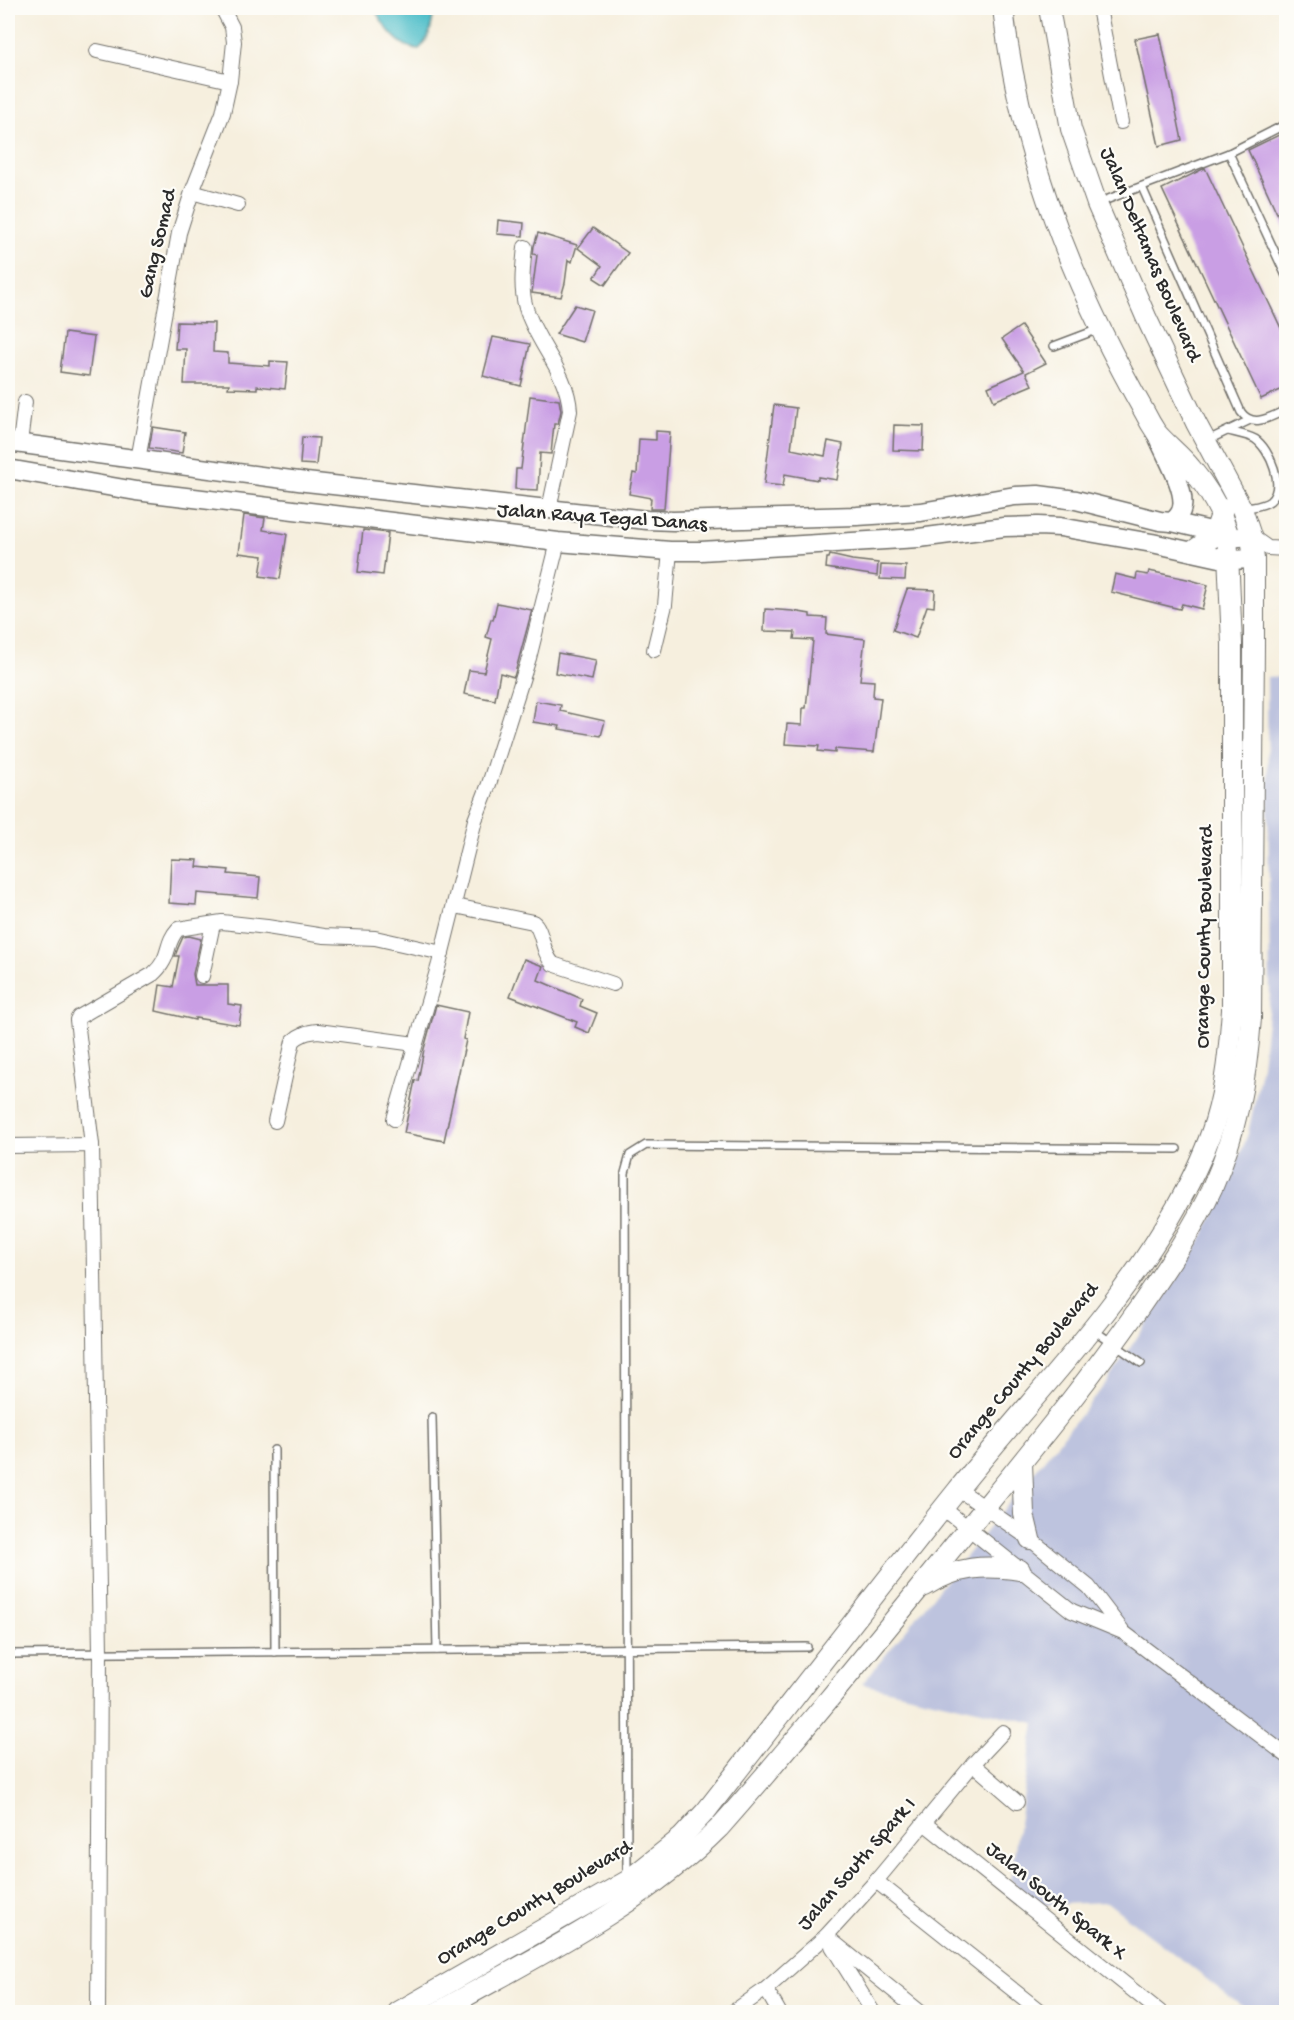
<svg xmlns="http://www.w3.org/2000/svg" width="1294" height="2020" font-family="'Gochi Hand',sans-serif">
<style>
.industrial{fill:#bdc3de}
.water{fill:#53c0ca;stroke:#3f767a;stroke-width:1.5}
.building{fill:#c99ee4}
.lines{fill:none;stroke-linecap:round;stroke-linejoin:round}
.service-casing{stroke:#72706a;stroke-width:10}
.minor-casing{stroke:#72706a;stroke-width:16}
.tertiary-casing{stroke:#72706a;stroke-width:21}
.secondary-casing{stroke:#72706a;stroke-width:22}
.service{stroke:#fff;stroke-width:7}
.minor{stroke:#fff;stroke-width:14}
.tertiary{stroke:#fff;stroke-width:18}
.secondary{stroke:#fff;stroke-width:20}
.labels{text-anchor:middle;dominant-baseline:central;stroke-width:4.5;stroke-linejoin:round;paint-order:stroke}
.street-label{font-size:21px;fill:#2b2b2b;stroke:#fdfcf7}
</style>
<rect width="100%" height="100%" fill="#fdfcf7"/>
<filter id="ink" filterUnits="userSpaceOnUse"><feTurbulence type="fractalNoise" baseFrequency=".0167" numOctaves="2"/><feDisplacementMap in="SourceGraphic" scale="12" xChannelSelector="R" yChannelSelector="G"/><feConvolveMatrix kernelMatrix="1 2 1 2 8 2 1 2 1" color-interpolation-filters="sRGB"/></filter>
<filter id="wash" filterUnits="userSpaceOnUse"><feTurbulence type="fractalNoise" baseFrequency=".008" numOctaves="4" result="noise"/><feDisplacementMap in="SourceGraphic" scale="24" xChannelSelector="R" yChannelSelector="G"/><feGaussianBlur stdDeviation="1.35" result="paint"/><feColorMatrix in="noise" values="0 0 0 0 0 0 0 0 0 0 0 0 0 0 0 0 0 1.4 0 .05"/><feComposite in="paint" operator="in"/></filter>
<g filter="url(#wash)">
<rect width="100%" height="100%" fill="#f6efde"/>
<polygon class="industrial" points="1286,676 1286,2012 1249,2012 1107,1902 1037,1905 1010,1880 1035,1723 862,1684 1104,1386 1188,1263 1221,1202 1248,1134 1262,1065 1270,995 1267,677"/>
<path class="water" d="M 374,8 L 434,8 C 432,23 431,38 419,49 C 398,49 383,24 374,8 Z"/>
<g id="blocks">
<g class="building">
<polygon points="1160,34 1182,140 1159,146 1135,39"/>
<polygon points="1283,133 1287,141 1287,235 1248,150"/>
<polygon points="1205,168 1287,341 1287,387 1261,399 1162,189"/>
<polygon points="498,220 524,223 523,236 497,234"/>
<polygon points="593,228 628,253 605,285 594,278 602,266 578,248"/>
<polygon points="538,233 577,245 572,262 568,260 565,283 561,297 532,293 537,255 533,254 534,246"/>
<polygon points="575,305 592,310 582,342 556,334"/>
<polygon points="177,322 214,323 213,352 228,353 228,363 270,366 270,361 288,362 285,389 257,386 257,389 228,388 229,384 184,384 186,349 175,349"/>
<polygon points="1021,326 1046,363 1026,373 1032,385 994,401 988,387 1024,371 1002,339"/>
<polygon points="65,333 94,337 89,376 60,372"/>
<polygon points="493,337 530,344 521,386 483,376"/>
<polygon points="530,396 559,400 561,411 558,424 554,424 551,454 540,453 538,490 515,489 516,469 521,469"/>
<polygon points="774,405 796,408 791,449 825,456 828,441 843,444 837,480 818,477 818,480 785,474 783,486 764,484"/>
<polygon points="894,425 924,426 923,451 893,450"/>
<polygon points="153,427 185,432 182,453 149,448"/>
<polygon points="656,431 670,432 664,509 650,509 651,498 629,494 633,473 637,474 639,439 656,440"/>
<polygon points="302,437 319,438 316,465 300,464"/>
<polygon points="244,515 265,518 263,530 287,534 280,579 260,576 263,556 239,553"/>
<polygon points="363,530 388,533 383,575 358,572"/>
<polygon points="830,555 852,560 878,563 877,576 826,568 827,558 829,558"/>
<polygon points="881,565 906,566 905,580 880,579"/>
<polygon points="1149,571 1187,579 1208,585 1202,609 1182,604 1180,609 1111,592 1115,574 1136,579 1137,573 1148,575"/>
<polygon points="907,589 935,590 934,607 927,606 916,638 893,630"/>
<polygon points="497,603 532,610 514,677 500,673 495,700 464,694 469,670 484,672 492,639 486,637 491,619 493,620"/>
<polygon points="765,609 793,611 810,614 810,617 827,618 826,634 865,639 860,680 874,681 873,697 881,698 874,752 835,749 835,753 818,751 819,746 785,744 787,724 802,725 803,708 806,708 813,640 794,639 795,632 764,631"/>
<polygon points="558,653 596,660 592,680 555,673"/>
<polygon points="536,701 561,705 560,711 605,721 601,736 559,729 560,726 533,722"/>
<polygon points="171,859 198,860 197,867 229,870 228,874 260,877 258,898 197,893 196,905 169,903"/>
<polygon points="189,936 201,939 193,974 195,985 228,985 228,1004 242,1006 239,1025 195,1018 195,1020 156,1011 160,985 173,987 179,956 175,956 178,948 183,937"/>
<polygon points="524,959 543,966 538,980 582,999 580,1006 597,1013 589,1033 575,1027 577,1022 510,996"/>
<polygon points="436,1005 468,1012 463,1039 466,1040 444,1141 404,1133 415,1080 418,1081 424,1049"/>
</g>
</g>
</g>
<g filter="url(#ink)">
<use href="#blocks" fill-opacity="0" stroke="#72706a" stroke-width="1.5"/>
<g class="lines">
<g class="service-casing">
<g id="service">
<polyline points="1229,153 1286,276"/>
<path d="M 1142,187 L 1241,412 C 1253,429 1272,416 1286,410"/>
<polyline points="1098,203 1229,153 1286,124"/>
<polyline points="1054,346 1099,329"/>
<path d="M 1228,431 C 1236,433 1248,435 1255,439 C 1270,449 1286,487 1270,501 C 1264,506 1251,507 1243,509"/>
<polyline points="1208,440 1250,420"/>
<polyline points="1095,1331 1141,1363"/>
<polyline points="432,1417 437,1650"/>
<polyline points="274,1450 275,1652"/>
<polyline points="8,1654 807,1647"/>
<polyline points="627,1877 625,1173 630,1155 646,1145 1177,1149"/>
</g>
</g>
<g class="minor-casing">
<g id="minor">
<polyline points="1099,8 1121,122"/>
<polyline points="97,51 230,81"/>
<polyline points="192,192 238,205"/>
<path d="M 525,247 C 523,267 520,288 526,308 C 537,345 568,372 570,411 L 549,509"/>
<polyline points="20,443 25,402"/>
<polyline points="138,460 179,233 192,192 223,113 230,81 234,42 232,27 222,8"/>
<polyline points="1251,536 1268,548 1286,549"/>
<polyline points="654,650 665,605 670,551"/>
<path d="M 455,906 L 533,922 C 543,929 541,951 553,964 L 613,984"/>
<polyline points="202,976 213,924"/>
<polyline points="394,1119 439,964 475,820 489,784 529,658 558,542"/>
<path d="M 275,1121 L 293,1041 C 301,1034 307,1032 318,1031 L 415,1044"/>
<path d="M 92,1145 L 77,1020 L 79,1017 L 153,974 C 172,957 164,944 178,929 L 222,922 L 267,927 L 324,936 L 375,938 L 442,953"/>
<polyline points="8,1146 92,1145 100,1653 98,2012"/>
<polyline points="958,1489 1030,1539 1089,1587 1122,1630"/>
<polyline points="943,1508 1072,1611 1123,1632 1286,1755"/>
<polyline points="973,1764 1017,1802"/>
<polyline points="924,1823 1160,2012"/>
<polyline points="876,1881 1041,2012"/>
<polyline points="826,1936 920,2012"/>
<polyline points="832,1946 873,2012"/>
<polyline points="766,1989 779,2012"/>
<polyline points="733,2012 766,1989 826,1936 876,1881 973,1764 1003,1732"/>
</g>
</g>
<g class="tertiary-casing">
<g id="tertiary">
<path d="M 8,442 L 306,482 L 647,520 L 673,521 L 857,516 L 921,512 L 1015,496 L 1038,495 L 1076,500 L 1160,521 L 1172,522 C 1177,518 1181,514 1182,507 C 1186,488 1164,453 1157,435"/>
<polyline points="8,469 136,491 558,542 670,551 701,551 919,538 1004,527 1038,526 1060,527 1152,543 1229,560 1254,559"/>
<polyline points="1172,522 1215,532 1228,538 1251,536"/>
</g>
</g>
<g class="secondary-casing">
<g id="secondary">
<polyline points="1193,551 1213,537 1223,509"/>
<polyline points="1022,1463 1024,1514 1030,1539"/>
<path d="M 925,1586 C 957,1566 985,1565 1020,1570"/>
<path d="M 398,2012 L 627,1881 L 682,1837 L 706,1811 C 789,1705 872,1597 956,1492 C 1031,1397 1118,1312 1177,1206 C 1192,1179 1206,1151 1215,1121 C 1226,1085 1229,1048 1232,1010 L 1232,644 L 1227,531 C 1220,508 1206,486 1191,468 C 1181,455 1167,445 1156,432 C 1152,426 1148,419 1145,413 C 1074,288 1019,151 1003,8"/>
<path d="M 438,2012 C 535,1957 639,1908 719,1828 C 812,1723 899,1613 988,1504 C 1040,1440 1092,1376 1139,1308 C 1166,1269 1193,1230 1213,1186 C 1237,1132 1247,1076 1251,1018 L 1254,645 L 1254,559 L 1251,536 L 1242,509 L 1196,423 L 1146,317 L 1097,204 L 1071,129 L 1049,8"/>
</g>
</g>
<use href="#service" class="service"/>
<use href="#minor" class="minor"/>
<use href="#tertiary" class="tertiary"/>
<use href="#secondary" class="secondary"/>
</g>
</g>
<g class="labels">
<g class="street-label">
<text transform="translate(159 244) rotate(-77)">Gang Somad</text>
<text transform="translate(1149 255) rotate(67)">Jalan Deltamas Boulevard</text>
<text transform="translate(602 519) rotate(4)">Jalan Raya Tegal Danas</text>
<text transform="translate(1206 937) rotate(-89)">Orange County Boulevard</text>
<text transform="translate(1024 1372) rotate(-50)">Orange County Boulevard</text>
<text transform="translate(858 1865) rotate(-49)">Jalan South Spark I</text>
<text transform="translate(1055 1902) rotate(39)">Jalan South Spark X</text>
<text transform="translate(535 1904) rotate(-31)">Orange County Boulevard</text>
</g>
</g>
<rect width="1294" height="2020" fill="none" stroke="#fdfcf7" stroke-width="30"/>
</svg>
